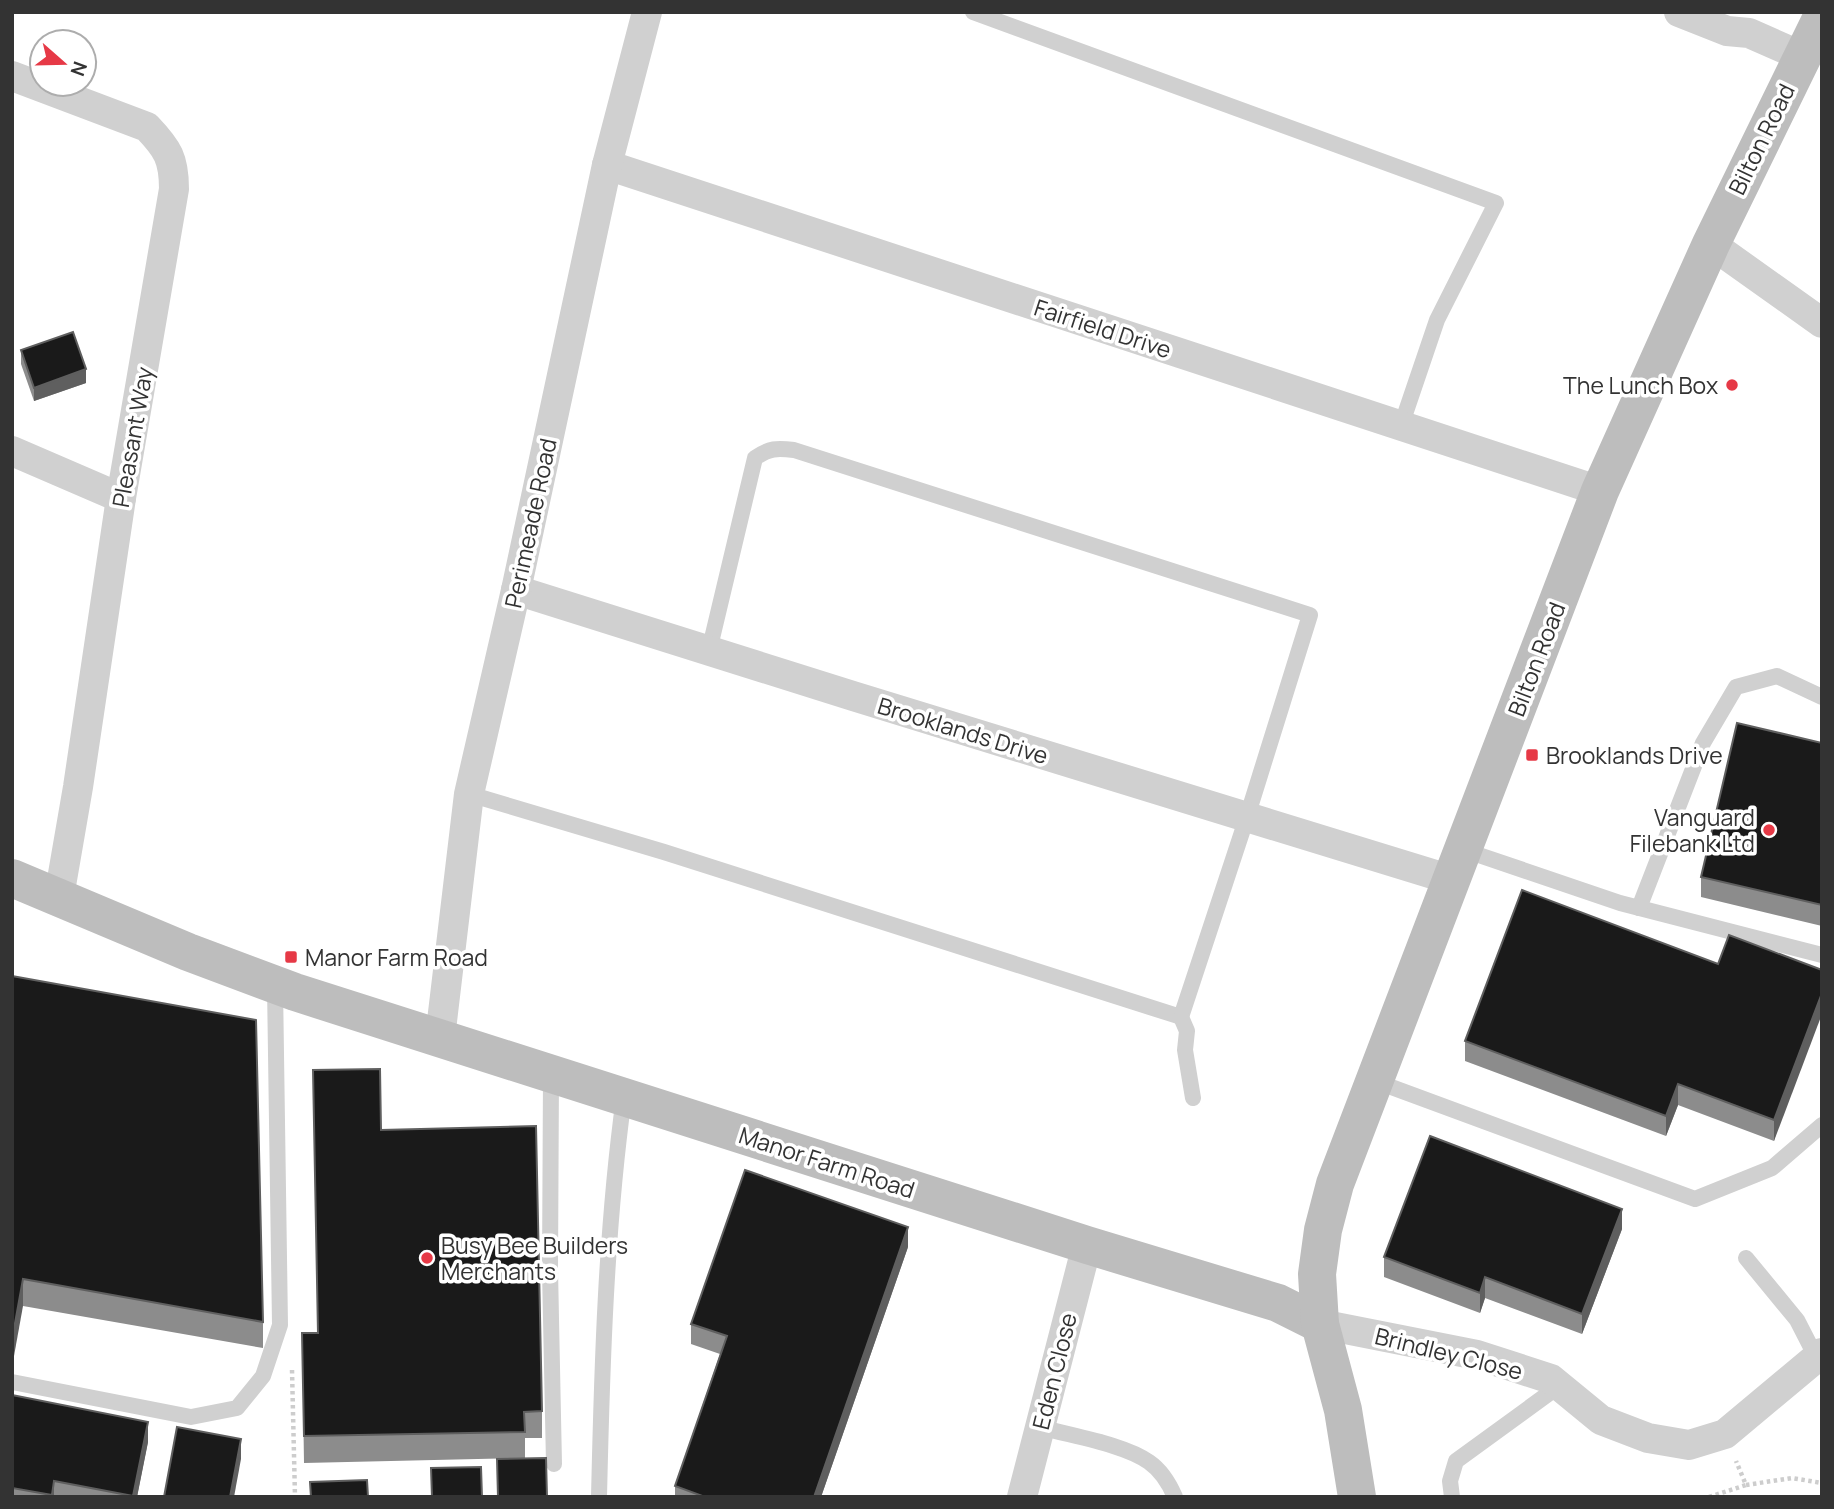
<svg xmlns="http://www.w3.org/2000/svg" width="1834" height="1509" font-family="Manrope,sans-serif">
<style>
.lines{fill:none;stroke-linecap:round;stroke-linejoin:round}
.path{stroke:#cdcdcd;stroke-width:4.5;stroke-dasharray:3.5 3.5;stroke-linecap:butt}
.lane{stroke:#d0d0d0;stroke-width:16}
.street{stroke:#d0d0d0;stroke-width:30}
.secondary{stroke:#bdbdbd;stroke-width:38}
.wall{fill:#8c8c8c}
.shaded-wall{fill:#5f5f5f}
.building{fill:#1a1a1a;stroke:#5f5f5f;stroke-width:2}
.poi-dot{fill:#e63946;stroke:#fff;stroke-width:2.5}
.labels{text-anchor:middle;dominant-baseline:central;stroke-width:7;stroke-linejoin:round;paint-order:stroke}
.street-label{font-size:23px;fill:#333;stroke:#fff}
.poi-label{font-size:23px;fill:#333;stroke:#fff;text-anchor:start}
</style>
<rect width="100%" height="100%" fill="#fff"/>
<g class="lines">
<g class="path">
<polyline points="292,1370 295,1497"/>
<polyline points="1746,1485 1792,1478 1822,1483"/>
<polyline points="1709,1497 1746,1485 1736,1461"/>
</g>
<g class="lane">
<polyline points="973,12 1496,203 1437,320 1401,426"/>
<path d="M 469,794 L 664,852 L 1181,1017 L 1247,817 L 1310,615 L 794,450 C 777,448 769,448 755,458 L 709,651"/>
<polyline points="1464,850 1620,903 1822,955"/>
<polyline points="1639,908 1703,743 1736,687 1777,676 1822,697"/>
<polyline points="1181,1017 1187,1031 1185,1050 1193,1098"/>
<polyline points="551,1074 550,1270 554,1464"/>
<polyline points="1375,1081 1695,1199 1772,1168 1822,1125"/>
<polyline points="1746,1258 1797,1320 1816,1357"/>
<polyline points="12,1382 191,1417 237,1408 263,1376 280,1325 275,986"/>
<path d="M 1040,1427 C 1071,1436 1124,1444 1149,1462 C 1162,1471 1169,1483 1175,1497"/>
<path d="M 599,1497 C 602,1364 606,1229 624,1097"/>
<polyline points="1452,1497 1450,1481 1456,1461 1559,1386"/>
</g>
<g class="street">
<polyline points="1679,12 1727,31 1749,33 1801,56"/>
<path d="M 12,76 L 147,127 C 168,149 174,159 174,189 L 121,498 L 78,787 L 59,897"/>
<polyline points="607,165 1600,491"/>
<polyline points="1711,244 1822,323"/>
<polyline points="12,451 121,498"/>
<polyline points="516,590 853,696 1452,880"/>
<polyline points="440,1038 469,794 516,590 607,165 647,12"/>
<polyline points="1320,1324 1477,1355 1551,1379 1601,1420 1648,1438 1689,1445 1725,1434 1822,1353"/>
<polyline points="1022,1497 1087,1245"/>
</g>
<g class="secondary">
<polyline points="12,878 188,952 295,992 1087,1245 1278,1303 1320,1324"/>
<polyline points="1357,1497 1343,1410 1320,1324 1317,1274 1323,1230 1335,1184 1600,491 1711,244 1822,17"/>
</g>
</g>
<g class="wall">
<polygon points="21,350 86,383 34,401 21,364"/>
<polygon points="1822,743 1822,926 1701,897 1701,877"/>
<polygon points="1718,964 1822,970 1774,1141 1678,1105 1666,1136 1465,1061 1465,1041"/>
<polygon points="12,976 263,1322 263,1348 23,1306"/>
<polygon points="381,1130 542,1411 542,1438 525,1438 525,1458 304,1463 302,1333 318,1333"/>
<polygon points="1622,1229 1582,1334 1485,1298 1480,1313 1384,1277 1384,1257"/>
<polygon points="908,1247 821,1497 675,1497 675,1486 720,1354 691,1344 691,1324"/>
<polygon points="12,1395 148,1442 137,1497 12,1497"/>
</g>
<g class="shaded-wall">
<polygon points="86,369 86,383 34,401 34,388"/>
<polygon points="1822,993 1822,1014 1774,1141 1774,1120"/>
<polygon points="1678,1084 1678,1105 1666,1136 1666,1116"/>
<polygon points="1622,1209 1622,1229 1582,1334 1582,1314"/>
<polygon points="908,1227 908,1247 821,1497 814,1497"/>
<polygon points="1485,1277 1485,1298 1480,1313 1480,1293"/>
<polygon points="23,1279 23,1306 12,1367 12,1340"/>
<polygon points="148,1422 148,1442 137,1497 133,1497"/>
<polygon points="241,1439 241,1459 234,1497 230,1497"/>
<polygon points="54,1481 54,1497 52,1497"/>
</g>
<g class="building">
<polygon points="73,332 86,369 34,388 21,350"/>
<polygon points="1737,723 1822,743 1822,905 1701,877"/>
<polygon points="1522,890 1718,964 1729,935 1822,970 1822,993 1774,1120 1678,1084 1666,1116 1465,1041"/>
<polygon points="12,976 256,1020 263,1322 23,1279 12,1340"/>
<polygon points="380,1069 381,1130 536,1126 542,1411 524,1412 525,1432 304,1436 302,1333 318,1333 313,1070"/>
<polygon points="1430,1136 1622,1209 1582,1314 1485,1277 1480,1293 1384,1257"/>
<polygon points="745,1170 908,1227 814,1497 705,1497 675,1486 727,1336 691,1324"/>
<polygon points="12,1395 148,1422 133,1496 54,1481 52,1495 12,1488"/>
<polygon points="177,1427 241,1439 230,1497 164,1497"/>
<polygon points="546,1458 547,1497 498,1497 497,1459"/>
<polygon points="481,1467 482,1497 432,1497 431,1468"/>
<polygon points="367,1480 368,1497 311,1497 310,1482"/>
</g>
<g class="poi-dot">
<circle cx="1732" cy="385" r="7"/>
<rect x="1525" y="748" width="14" height="14" rx="3.5"/>
<circle cx="1769" cy="830" r="7"/>
<rect x="284" y="950" width="14" height="14" rx="3.5"/>
<circle cx="427" cy="1258" r="7"/>
</g>
<g class="labels">
<g class="street-label">
<text transform="translate(1761 139) rotate(-64)">Bilton Road</text>
<text transform="translate(1103 328) rotate(18)">Fairfield Drive</text>
<text transform="translate(132 437) rotate(-80)">Pleasant Way</text>
<text transform="translate(530 523) rotate(-78)">Perimeade Road</text>
<text transform="translate(1536 659) rotate(-69)">Bilton Road</text>
<text transform="translate(963 730) rotate(17)">Brooklands Drive</text>
<text transform="translate(827 1162) rotate(18)">Manor Farm Road</text>
<text transform="translate(1449 1353) rotate(14)">Brindley Close</text>
<text transform="translate(1054 1371) rotate(-76)">Eden Close</text>
</g>
<g class="poi-label">
<text x="1718" y="385" text-anchor="end">The Lunch Box</text>
<text x="1546" y="755">Brooklands Drive</text>
<text x="1755" y="817" text-anchor="end">Vanguard<tspan x="1755" dy="26">Filebank Ltd</tspan></text>
<text x="305" y="957">Manor Farm Road</text>
<text x="441" y="1245">Busy Bee Builders<tspan x="441" dy="26">Merchants</tspan></text>
</g>
</g>
<rect width="1834" height="1509" fill="none" stroke="#333333" stroke-width="28"/>
<g transform="translate(63 63) rotate(110)"><circle r="33" fill="#ffffff" stroke="#adadad" stroke-width="2"/>
<path d="M0-5L12 26L0 18L-12 26Z" fill="#e63946"/>
<text y="-10" font-size="19" font-weight="bold" text-anchor="middle" fill="#333333">N</text>
</g>
</svg>
